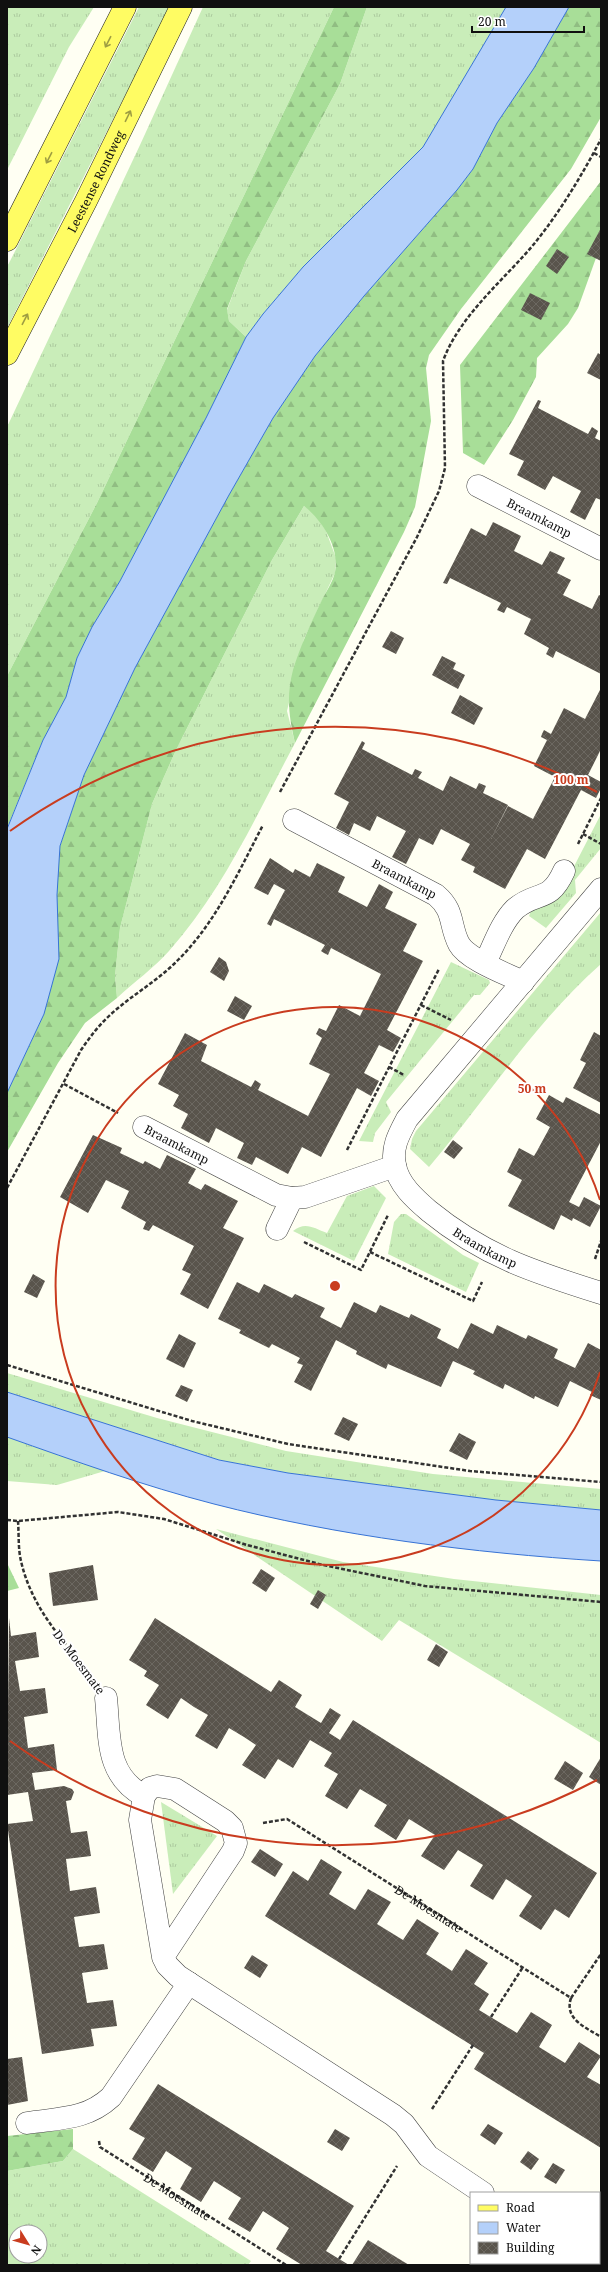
<svg xmlns="http://www.w3.org/2000/svg" width="608" height="2272" font-family="'Noto Serif',serif">
<style>
.grass{fill:url(#grass-tufts);fill-rule:evenodd}
.forest{fill:url(#forest-firs)}
.water{fill:#b4d0fa;stroke:#3773d5}
.building{fill:url(#building-cross-hatch)}
.lines{fill:none;stroke-linecap:round;stroke-linejoin:round}
.street-casing{stroke:#434343;stroke-width:23}
.primary-casing{stroke:#212121;stroke-width:23}
.path{stroke:#323232;stroke-width:2.5;stroke-dasharray:4 2;stroke-linecap:butt}
.street{stroke:#fff;stroke-width:22}
.primary{stroke:#fffc63;stroke-width:22}
.oneway{stroke:#9f9e42}
.ring{fill:none;stroke:#c93c1f;stroke-width:2}
.labels{text-anchor:middle;dominant-baseline:central;stroke-width:4;stroke-linejoin:round;paint-order:stroke}
.street-label{font-size:12px;fill:#101010;stroke:#fff}
.centre{fill:#c93c1f;stroke:#fff;stroke-width:2}
.ring-label{font-size:12px;text-anchor:middle;font-weight:bold;fill:#c93c1f;stroke:#fff;stroke-width:4;stroke-linejoin:round;paint-order:stroke}
</style>
<defs>
<pattern id="grass-tufts" width="24" height="20" patternUnits="userSpaceOnUse"><rect width="24" height="20" fill="#c9edb9"/><path d="M3 7l-1-3M5 7V3M7 7l1-3M15 17l-1-3M17 17v-4M19 17l1-3" fill="none" stroke="#acca9e"/></pattern>
<pattern id="forest-firs" width="22" height="20" patternUnits="userSpaceOnUse"><rect width="22" height="20" fill="#a8de98"/><path d="M5 1l3.5 6h-7zM16 11l3.5 6h-7z" fill="#90bd82"/></pattern>
<pattern id="building-cross-hatch" width="8" height="8" patternUnits="userSpaceOnUse"><rect width="8" height="8" fill="#59544c"/><path d="M0 0l8 8M0 8l8-8" fill="none" stroke="#6c6861"/></pattern>
</defs>
<rect width="100%" height="100%" fill="#fffff3"/>
<g class="grass">
<polygon points="7,7 94,7 69,47 7,170"/>
<polygon points="139,7 170,7 7,328 7,267"/>
<polygon points="203,7 334,7 97,503 7,676 7,427 140,145"/>
<polygon points="367,7 506,7 423,147 303,267 263,314 246,337 229,321 227,310 246,261 340,84"/>
<path d="M 304,506 L 315,514 L 326,531 L 336,558 L 335,573 L 304,639 L 287,711 L 295,743 C 257,814 223,890 169,951 C 154,968 134,982 117,998 L 115,976 L 120,928 L 152,804 L 176,750 L 237,629 L 272,560 Z"/>
<polygon points="601,814 601,848 575,880 576,893 546,928 529,916 531,911 567,880"/>
<path d="M 601,912 L 601,964 C 534,1023 486,1100 429,1167 L 410,1149 L 412,1139 L 416,1131 Z"/>
<polygon points="451,962 489,980 490,983 480,995 474,995 386,1102 391,1112 375,1133 373,1142 359,1141"/>
<path d="M 374,1186 L 386,1198 L 354,1261 L 293,1231 C 305,1221 314,1228 327,1233 L 347,1196 Z"/>
<polygon points="401,1214 406,1214 463,1255 479,1263 466,1292 388,1254 394,1222"/>
<polygon points="7,1373 157,1418 286,1451 433,1474 601,1489 601,1510 496,1500 288,1473 219,1460 7,1392"/>
<polygon points="7,1437 105,1471 57,1485 7,1481"/>
<polygon points="216,1529 343,1562 454,1579 601,1595 601,1743 399,1620 382,1641"/>
<polygon points="161,1802 217,1836 173,1894"/>
<path d="M 73,2149 L 251,2261 L 248,2265 L 7,2265 L 7,2171 L 63,2161 ZM 16,2232 L 40,2232 L 40,2256 L 16,2256 Z"/>
</g>
<g class="forest">
<polygon points="334,7 367,7 340,84 246,261 227,309 229,321 246,337 206,418 120,581 92,627 77,658 66,697 43,740 7,828 7,676 97,503"/>
<path d="M 569,7 L 601,7 L 601,117 L 571,169 L 461,309 L 429,355 L 426,368 L 431,421 L 415,507 L 404,532 L 295,743 C 289,717 286,697 293,670 C 300,647 310,625 321,602 C 325,593 333,582 335,572 C 340,548 322,520 304,506 L 272,560 L 237,629 L 176,750 L 152,804 L 120,928 L 115,976 L 117,998 L 85,1023 L 58,1063 L 7,1152 L 7,1093 L 44,1014 L 60,846 L 84,775 L 135,668 L 229,495 L 273,418 L 315,356 L 364,296 L 457,190 L 473,169 L 497,123 L 534,68 Z"/>
<polygon points="601,181 601,244 578,308 568,324 537,358 536,377 513,420 484,465 463,453 460,365"/>
<polygon points="7,1563 19,1588 7,1591"/>
<polygon points="73,2129 73,2149 63,2161 7,2171 7,2136"/>
</g>
<g class="water">
<polygon points="506,7 569,7 534,68 497,123 473,169 457,190 364,296 315,356 273,418 229,495 135,668 84,775 60,846 57,895 59,959 44,1014 7,1093 7,829 43,740 66,697 77,658 92,627 120,581 206,418 246,337 263,314 303,267 423,147"/>
<path d="M 7,1392 L 219,1460 L 288,1473 L 496,1500 L 601,1510 L 601,1561 C 473,1553 338,1536 214,1504 C 144,1486 75,1461 7,1437 Z"/>
</g>
<g class="building">
<polygon points="601,228 601,261 587,254"/>
<polygon points="557,249 569,257 557,274 546,266"/>
<polygon points="530,293 550,303 541,320 521,310"/>
<polygon points="598,353 601,355 601,380 587,373"/>
<polygon points="538,400 541,401 538,408 588,434 592,427 598,431 595,438 601,441 601,500 596,498 585,520 570,512 581,491 553,476 545,490 517,475 524,461 509,454"/>
<polygon points="493,522 521,536 514,551 542,565 550,551 565,558 557,573 571,580 563,595 592,609 599,595 601,596 601,674 556,651 553,658 546,654 549,648 524,634 531,619 507,607 504,613 497,610 501,603 450,578 447,584 443,583 471,528 486,536"/>
<polygon points="391,631 404,638 396,654 382,647"/>
<polygon points="442,656 456,663 453,669 465,675 458,689 432,675"/>
<polygon points="601,688 601,749 588,775 601,782 601,788 596,798 581,790 545,859 527,849 505,889 473,872 475,867 461,860 470,844 441,829 433,845 419,838 406,864 392,857 406,831 377,816 370,831 354,823 349,835 336,828 349,802 334,794 362,741 365,743 362,749 412,775 415,769 422,772 418,778 443,791 450,776 476,789 479,783 486,786 483,793 508,805 491,839 508,806 533,819 555,777 534,766 547,740 541,737 542,734 544,730 551,734 564,708 585,719"/>
<polygon points="460,695 483,708 474,725 451,713"/>
<polygon points="270,858 293,873 295,869 310,877 317,863 345,877 338,892 367,907 379,884 393,892 385,908 417,924 403,951 423,961 387,1030 401,1038 393,1052 379,1045 364,1073 379,1081 371,1096 357,1088 321,1157 302,1147 288,1174 256,1157 252,1165 237,1158 244,1143 216,1128 209,1143 181,1128 188,1114 173,1106 179,1095 158,1084 185,1033 207,1045 201,1061 251,1087 255,1080 261,1084 258,1090 308,1116 330,1074 309,1064 322,1038 316,1034 319,1028 326,1031 339,1005 360,1016 381,974 331,948 328,955 324,953 321,951 325,945 274,919 271,926 267,924 285,890 274,884 268,895 254,888"/>
<polygon points="219,957 226,962 229,971 224,981 210,972"/>
<polygon points="235,996 252,1006 244,1020 227,1011"/>
<polygon points="594,1032 601,1036 601,1103 573,1088 586,1063 580,1060"/>
<polygon points="549,1095 563,1103 566,1097 601,1115 601,1141 569,1202 579,1207 584,1197 601,1206 590,1227 573,1218 572,1221 561,1215 554,1230 508,1206 522,1180 507,1172 519,1148 534,1156 537,1151 550,1127 536,1119"/>
<polygon points="93,1135 122,1148 120,1153 143,1164 145,1161 160,1169 167,1155 196,1169 188,1183 201,1190 205,1184 238,1201 223,1228 244,1238 208,1309 180,1294 191,1274 182,1270 194,1246 153,1225 149,1231 143,1229 146,1222 121,1208 129,1191 106,1180 88,1213 60,1197"/>
<polygon points="453,1140 463,1148 454,1159 444,1152"/>
<polygon points="33,1274 45,1281 37,1298 24,1292"/>
<polygon points="237,1282 259,1293 264,1284 292,1298 295,1294 325,1308 320,1317 341,1328 354,1302 376,1313 380,1305 409,1318 411,1314 441,1329 437,1338 458,1349 471,1323 493,1334 497,1325 526,1339 528,1335 558,1349 554,1358 575,1368 588,1343 601,1350 601,1400 590,1395 592,1392 570,1381 558,1407 535,1396 534,1399 505,1384 503,1389 473,1374 475,1371 453,1361 441,1387 388,1364 386,1369 356,1354 357,1351 336,1340 311,1391 294,1382 303,1365 297,1363 300,1358 272,1344 269,1348 239,1333 241,1330 218,1319"/>
<polygon points="179,1334 196,1343 184,1368 166,1359"/>
<polygon points="181,1385 193,1390 187,1402 175,1396"/>
<polygon points="343,1417 358,1424 349,1441 334,1434"/>
<polygon points="459,1433 476,1442 467,1460 449,1451"/>
<polygon points="93,1565 98,1600 53,1606 49,1573"/>
<polygon points="261,1569 275,1578 266,1592 252,1583"/>
<polygon points="318,1590 326,1595 318,1609 310,1604"/>
<polygon points="9,1618 11,1636 36,1632 39,1657 15,1661 20,1691 45,1688 48,1713 24,1717 28,1748 54,1744 57,1770 32,1773 35,1790 64,1786 72,1789 74,1792 71,1800 66,1801 71,1833 87,1831 91,1856 66,1859 70,1891 96,1887 100,1913 74,1917 79,1947 104,1944 108,1969 82,1973 87,2003 113,2000 117,2026 91,2029 94,2046 42,2054 7,1824 33,1821 28,1792 7,1795"/>
<polygon points="155,1618 271,1692 279,1680 302,1695 295,1707 321,1723 330,1708 341,1715 329,1733 340,1740 353,1720 597,1873 569,1918 555,1909 541,1930 519,1916 532,1896 506,1879 493,1900 470,1886 483,1865 458,1850 444,1870 421,1856 435,1835 409,1819 396,1840 374,1826 387,1805 360,1789 347,1809 325,1796 338,1774 324,1766 332,1753 310,1740 293,1768 278,1759 265,1779 242,1765 256,1745 244,1737 229,1728 217,1749 195,1736 208,1715 194,1707 181,1698 168,1719 146,1705 159,1685 144,1676 147,1671 129,1660"/>
<polygon points="436,1644 448,1652 439,1667 427,1660"/>
<polygon points="601,1757 601,1785 589,1777"/>
<polygon points="565,1761 583,1773 573,1790 554,1779"/>
<polygon points="260,1849 283,1864 275,1877 251,1862"/>
<polygon points="321,1859 342,1872 329,1894 355,1910 368,1889 391,1902 377,1924 403,1940 417,1919 439,1933 426,1954 452,1971 466,1949 488,1963 474,1984 489,1994 479,2010 517,2033 531,2012 552,2025 539,2047 565,2063 579,2042 601,2056 587,2077 601,2085 601,2148 474,2069 484,2053 265,1916 293,1871 308,1881"/>
<polygon points="252,1955 268,1965 260,1978 244,1968"/>
<polygon points="22,2057 28,2101 7,2105 7,2059"/>
<polygon points="158,2084 354,2206 326,2251 349,2265 302,2265 276,2249 289,2228 263,2211 250,2232 228,2219 241,2198 214,2181 201,2202 180,2189 192,2168 166,2151 153,2172 132,2159 145,2138 129,2129"/>
<polygon points="488,2124 503,2133 495,2145 480,2135"/>
<polygon points="335,2129 350,2138 342,2151 327,2142"/>
<polygon points="528,2151 539,2159 531,2170 520,2162"/>
<polygon points="553,2163 565,2170 556,2184 544,2177"/>
<polygon points="368,2240 409,2265 352,2265"/>
</g>
<g class="lines">
<g class="street-casing">
<g id="street">
<path id="s3" d="M 478,486 L 601,549"/>
<path id="s4" d="M 294,820 L 436,895 C 455,911 449,925 459,944 C 468,960 507,974 523,982"/>
<path id="s5" d="M 601,889 L 407,1119 C 399,1134 391,1148 395,1165 C 398,1184 415,1199 429,1211 C 484,1256 534,1272 601,1293"/>
<path d="M 485,963 C 494,945 501,923 515,909 C 537,890 549,904 564,871"/>
<path id="s6" d="M 144,1127 L 276,1195 L 292,1198 L 305,1197 L 395,1166"/>
<polyline points="277,1229 292,1198"/>
<path d="M 106,1698 C 110,1737 105,1775 144,1796"/>
<polyline points="163,1957 233,1851 236,1843 232,1828 225,1821 175,1789 157,1786 150,1788 144,1796 140,1820 163,1957 167,1965 178,1976 393,2115 404,2124 428,2156 483,2193"/>
<path d="M 27,2123 C 59,2118 86,2120 111,2097 L 189,1983"/>
<polyline points="593,2263 596,2265"/>
</g>
</g>
<g class="primary-casing">
<g id="primary">
<polyline points="7,240 125,7"/>
<path id="s7" d="M 7,354 L 86,201 L 181,7"/>
</g>
</g>
<g class="path">
<polyline points="594,153 601,157"/>
<path d="M 280,792 L 417,537 L 439,491 L 445,468 L 443,361 C 460,315 503,281 534,244 C 560,212 582,175 601,139"/>
<polyline points="583,834 601,844"/>
<polyline points="578,844 601,798"/>
<polyline points="421,1005 451,1020"/>
<polyline points="389,1067 404,1075"/>
<polyline points="64,1084 118,1113"/>
<polyline points="347,1150 439,969"/>
<path d="M 7,1188 L 81,1050 C 88,1040 95,1030 104,1021 C 126,998 156,983 179,959 C 216,922 239,871 263,825"/>
<polyline points="304,1242 361,1270 388,1215"/>
<polyline points="370,1252 473,1301 482,1282"/>
<polyline points="595,1259 601,1241"/>
<polyline points="7,1365 192,1421 288,1444 470,1471 601,1482"/>
<polyline points="7,1520 18,1521 118,1512 164,1519 247,1545 323,1565 425,1586 601,1602"/>
<path d="M 18,1521 C 19,1534 18,1549 21,1561 C 31,1606 61,1639 90,1673"/>
<path id="s1" d="M 263,1823 L 287,1819 L 571,1998 C 564,2019 585,2027 601,2037"/>
<polyline points="571,1998 601,1954"/>
<polyline points="491,2017 523,1967"/>
<polyline points="432,2109 473,2045"/>
<path id="s2" d="M 99,2141 L 100,2147 L 286,2265"/>
<polyline points="339,2259 397,2166"/>
</g>
<use href="#street" class="street"/>
<use href="#primary" class="primary"/>
</g>
<defs><path id="oneway-shaft" d="M-6 0H5M1.5-3L5.5 0L1.5 3" fill="none" stroke-width="1.6" stroke-linecap="round" stroke-linejoin="round"/></defs>
<g class="oneway">
<use href="#oneway-shaft" transform="translate(108 42) rotate(117)"/>
<use href="#oneway-shaft" transform="translate(128 116) rotate(-64)"/>
<use href="#oneway-shaft" transform="translate(49 158) rotate(117)"/>
<use href="#oneway-shaft" transform="translate(25 319) rotate(-63)"/>
</g>
<g class="ring">
<path d="M600 1372A279 279 0 1 1 600 1200"/>
<path d="M597 1780A559 559 0 0 1 10 1741M10 831A559 559 0 0 1 597 792"/>
</g>
<g class="labels">
<g class="street-label">
<text stroke="none"><textPath href="#s7" startOffset="194">Leestense Rondweg</textPath></text>
<text stroke="none"><textPath href="#s3" startOffset="69">Braamkamp</textPath></text>
<text stroke="none"><textPath href="#s4" startOffset="125">Braamkamp</textPath></text>
<text stroke="none"><textPath href="#s6" startOffset="37">Braamkamp</textPath></text>
<text stroke="none"><textPath href="#s5" startOffset="475">Braamkamp</textPath></text>
<text transform="translate(79 1662) rotate(53)">De Moesmate</text>
<text stroke="none"><textPath href="#s1" startOffset="192">De Moesmate</textPath></text>
<text stroke="none"><textPath href="#s2" startOffset="98">De Moesmate</textPath></text>
</g>
</g>
<circle cx="335" cy="1286" r="6" class="centre"/>
<g class="ring-label">
<text x="571" y="784">100 m</text>
<text x="532" y="1093">50 m</text>
</g>
<rect width="608" height="2272" fill="none" stroke="#101010" stroke-width="16"/>
<rect x="470" y="2192" width="130" height="72" fill="#ffffff" stroke="#9f9f9f"/>
<rect x="478" y="2205" width="20" height="6" fill="#fffc63" stroke="#9f9f9f"/>
<text x="506" y="2212" font-size="12" fill="#101010">Road</text>
<rect x="478" y="2222" width="20" height="12" fill="#b4d0fa" stroke="#9f9f9f"/>
<text x="506" y="2232" font-size="12" fill="#101010">Water</text>
<rect x="478" y="2242" width="20" height="12" fill="url(#building-cross-hatch)" stroke="#9f9f9f"/>
<text x="506" y="2252" font-size="12" fill="#101010">Building</text>
<g transform="translate(28 2244) rotate(127)"><circle r="19" fill="#ffffff" stroke="#9f9f9f"/>
<path d="M0-3L7 15L0 10L-7 15Z" fill="#c93c1f"/>
<text y="-6" font-size="11" font-weight="bold" text-anchor="middle" fill="#101010">N</text>
</g>
<path d="M472 26v6h112v-6" fill="none" stroke="#101010" stroke-width="2"/>
<text x="478" y="26" font-size="12" fill="#101010" stroke="#ffffff" stroke-width="3" paint-order="stroke">20 m</text>
</svg>
